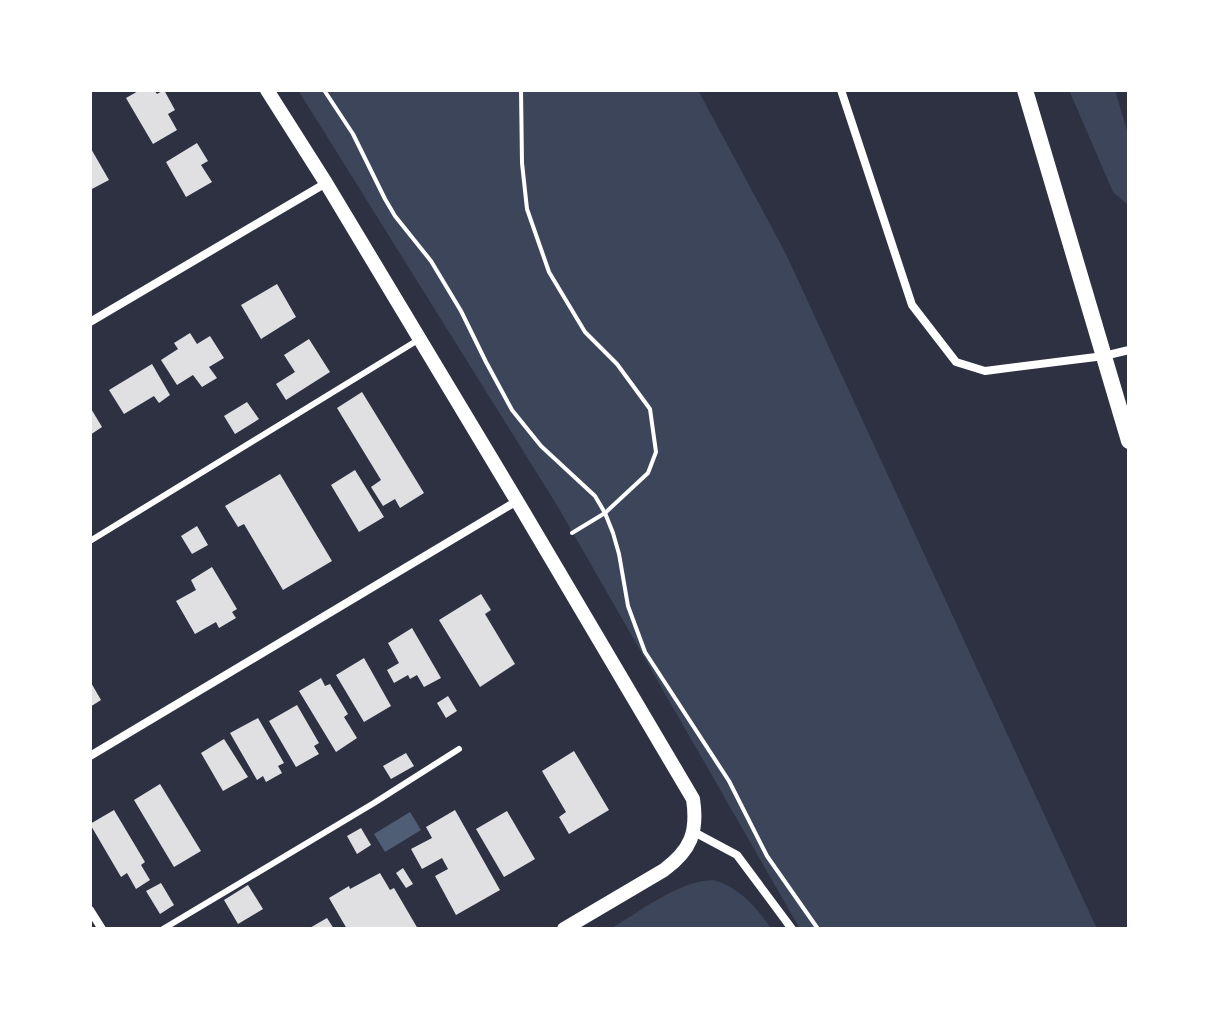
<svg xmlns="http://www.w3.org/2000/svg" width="1219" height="1019" font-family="'DejaVu Sans',sans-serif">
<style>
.green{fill:#3c4559}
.water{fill:#4f5d75}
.building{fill:#e0e0e3}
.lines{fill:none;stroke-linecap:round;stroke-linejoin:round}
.path{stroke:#fff;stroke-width:4}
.service{stroke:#fff;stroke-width:6}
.minor{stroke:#fff;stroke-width:8}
.tertiary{stroke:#fff;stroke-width:14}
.secondary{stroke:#fff;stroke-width:16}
</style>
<rect width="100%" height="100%" fill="#2d3142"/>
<g class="green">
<polygon points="298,90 698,90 786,254 1097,929 800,929 558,507"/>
<polygon points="1069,90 1115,90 1129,137 1129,206 1113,192"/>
<path d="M 713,880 C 739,887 757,907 771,929 L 610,929 C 641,911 678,881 713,880 Z"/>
</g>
<polygon class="water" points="410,812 421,830 385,852 374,834"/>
<g class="building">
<polygon points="140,90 154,90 157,94 164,90 175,110 168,114 177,130 153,144 126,98"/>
<polygon points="197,143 208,161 201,165 212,182 186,197 166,162"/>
<polygon points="90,147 109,180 90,190"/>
<polygon points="277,284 296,317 261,339 241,305"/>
<polygon points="190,333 197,344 210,336 224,358 209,367 217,378 202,387 193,375 177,385 161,360 178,349 174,343"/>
<polygon points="309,339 330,372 286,400 276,384 295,372 284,355"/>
<polygon points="152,364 170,395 159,403 154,396 124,414 109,390"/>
<polygon points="362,392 424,493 400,508 395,499 383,506 371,487 381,480 337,408"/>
<polygon points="247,402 259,419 235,434 224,416"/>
<polygon points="90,407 102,427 90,435"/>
<polygon points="355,470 384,517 359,532 331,485"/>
<polygon points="280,474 332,561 283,590 244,524 238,527 225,506"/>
<polygon points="197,526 208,545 192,554 181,536"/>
<polygon points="212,567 237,609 232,612 236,618 219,628 216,622 195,634 176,601 196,590 191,580"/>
<polygon points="481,594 491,610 485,614 515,664 480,687 439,620"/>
<polygon points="412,628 441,678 424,687 417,675 410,679 408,675 394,683 387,670 399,663 388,643"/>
<polygon points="364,658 391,706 364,722 336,675"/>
<polygon points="321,678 325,686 330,684 348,714 344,717 357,738 336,752 299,691"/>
<polygon points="90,681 101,700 90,707"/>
<polygon points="448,696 457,711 446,718 437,703"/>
<polygon points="297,705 319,743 314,746 319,754 296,767 269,721"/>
<polygon points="258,718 284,763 278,766 282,773 266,782 263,776 257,780 230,733"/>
<polygon points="224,739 248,777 223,791 201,753"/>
<polygon points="574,751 609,810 569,834 559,817 566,812 542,771"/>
<polygon points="406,753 414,766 391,779 383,766"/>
<polygon points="160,784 201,851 174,867 134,800"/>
<polygon points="114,810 145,862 141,865 150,880 136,889 127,873 121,877 90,824"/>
<polygon points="455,810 500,890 456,915 435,876 448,869 442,858 422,869 411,849 432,838 426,827"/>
<polygon points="507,811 535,859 504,877 476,829"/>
<polygon points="361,828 371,845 357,854 347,836"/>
<polygon points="403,868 413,884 406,888 396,873"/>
<polygon points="380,873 390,890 394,888 418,929 347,929 329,898 349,886 350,889"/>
<polygon points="161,883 174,905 160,914 146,891"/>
<polygon points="248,885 263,909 238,924 224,900"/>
<polygon points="327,918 334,929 308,929"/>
</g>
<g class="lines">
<g class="path">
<polyline points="324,90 353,134 385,199 395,216 431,261 461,311 486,362 512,410 541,446 595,496 605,513 613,533 619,554 628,606 645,652 729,781 767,856 818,929"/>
<polyline points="521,90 522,163 527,209 549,272 585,332 617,364 650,409 656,452 648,473 605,513 572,533"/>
</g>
<g class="service">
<polyline points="90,541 418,340"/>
<polyline points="163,929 374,803 459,749"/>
</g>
<g class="minor">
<polyline points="841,90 912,305 956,362 985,371 1104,356 1129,350"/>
<polyline points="90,322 326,183"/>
<polyline points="90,756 517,501"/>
<polyline points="694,832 737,855 792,929"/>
<polyline points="90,910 102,929"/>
</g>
<path class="tertiary" d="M 267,90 L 326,183 L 517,501 L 693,799 C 698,832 691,850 664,870 L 564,929"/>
<polyline class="secondary" points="1025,90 1129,441"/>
</g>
<rect width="1219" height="1019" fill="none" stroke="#ffffff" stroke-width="184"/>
</svg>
